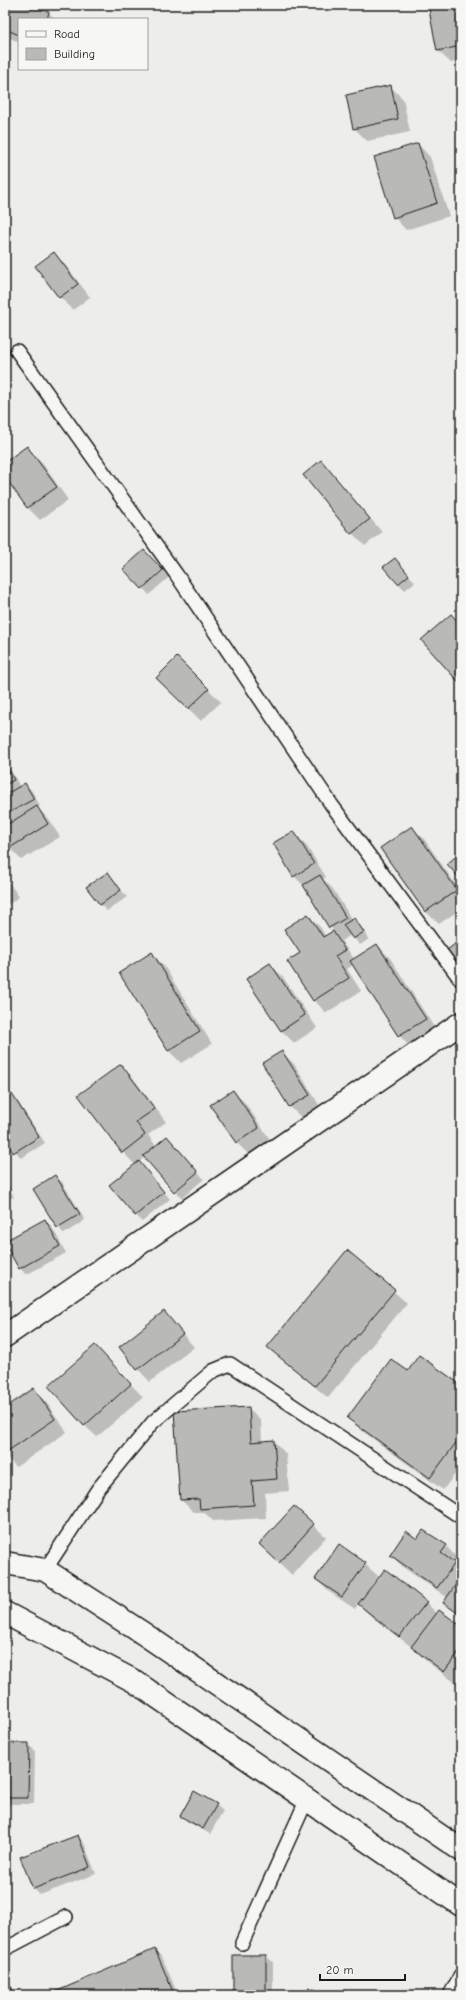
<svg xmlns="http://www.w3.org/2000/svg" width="466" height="2000" font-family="'Comic Neue',sans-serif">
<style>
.shadow{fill:#0003}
.building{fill:#b9b9b6;stroke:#1c1c1c}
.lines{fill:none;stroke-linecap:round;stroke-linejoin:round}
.service-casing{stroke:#1c1c1c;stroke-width:16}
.secondary-casing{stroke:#1c1c1c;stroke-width:25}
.service{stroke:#f6f6f2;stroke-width:13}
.secondary{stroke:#f6f6f2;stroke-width:22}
</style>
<rect width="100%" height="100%" fill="#edede9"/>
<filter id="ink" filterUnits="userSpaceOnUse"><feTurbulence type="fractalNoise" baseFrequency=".025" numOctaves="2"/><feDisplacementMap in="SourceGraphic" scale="8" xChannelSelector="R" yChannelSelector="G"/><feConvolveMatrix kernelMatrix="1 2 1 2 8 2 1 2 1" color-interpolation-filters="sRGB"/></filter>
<g filter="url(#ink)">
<g class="shadow">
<polygon points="5,5 28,5 49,13 55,19 19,19 19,42 5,36"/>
<polygon points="426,5 461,5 461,61 451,63 438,51 431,10"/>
<polygon points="391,87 403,99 410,132 367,141 354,128"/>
<polygon points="418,144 430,157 449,216 406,230 394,217"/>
<polygon points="5,175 11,181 5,189"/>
<polygon points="54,254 66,266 90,297 73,310 60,297"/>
<polygon points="27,447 40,460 68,500 40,520 27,507 5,476 5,463"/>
<polygon points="321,461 382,532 365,546 352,533"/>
<polygon points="150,558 169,577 149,595 143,588"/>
<polygon points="395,559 415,582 405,590 398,583"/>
<polygon points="177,658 221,702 201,721 157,678"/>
<polygon points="5,766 12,772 20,787 25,784 32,791 40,806 37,807 49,820 60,837 21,860 5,842"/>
<polygon points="412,827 424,839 461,892 461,909 439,924 426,912 382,848"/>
<polygon points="294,832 306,845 326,877 323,879 333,889 352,920 354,919 360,925 369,939 360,945 351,935 341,941 355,960 377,945 390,958 437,1032 411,1048 399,1035 353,965 347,969 361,991 326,1013 314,1000 301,954 308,915 321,928 326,937 334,932 306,888 294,876"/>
<polygon points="108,873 127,897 107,911 100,904"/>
<polygon points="5,877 19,897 5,907"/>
<polygon points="152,954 164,966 212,1044 181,1063 168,1050"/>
<polygon points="270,964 283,977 317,1028 294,1043 282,1031 247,979"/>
<polygon points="282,1052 294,1064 321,1108 303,1119 290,1107 263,1063"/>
<polygon points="120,1065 133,1078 166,1122 148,1135 156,1146 173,1143 204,1179 182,1198 145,1157 139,1162 170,1199 142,1222 136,1215 135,1165 123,1152"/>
<polygon points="233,1091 245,1103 271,1141 249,1155 237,1143 212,1105"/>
<polygon points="12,1095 18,1102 45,1143 21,1158 5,1137 5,1099"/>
<polygon points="55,1176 62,1182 85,1220 64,1234 58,1227"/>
<polygon points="5,1179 14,1197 5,1201"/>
<polygon points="45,1220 52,1227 66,1253 26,1275 20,1268 5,1242"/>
<polygon points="347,1252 407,1303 328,1398 268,1347"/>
<polygon points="164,1313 194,1347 150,1382 138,1369"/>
<polygon points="95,1346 143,1397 97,1437 84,1425"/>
<polygon points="408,1372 461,1387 461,1466 443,1490 361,1430 349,1418"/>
<polygon points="34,1390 46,1402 67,1432 16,1467 5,1455 5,1409"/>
<polygon points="248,1408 261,1420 262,1442 274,1441 286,1454 289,1491 265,1493 266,1518 213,1521 204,1512 194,1512 181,1500"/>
<polygon points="294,1507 326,1537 292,1575 273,1557"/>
<polygon points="417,1540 446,1546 458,1559 455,1564 461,1570 461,1618 445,1603 448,1598 404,1568 391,1555"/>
<polygon points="365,1564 378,1576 370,1587 371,1588 426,1602 437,1614 461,1627 461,1678 457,1684 425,1660 413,1648 372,1617 358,1604 355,1609 328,1591 316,1579"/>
<polygon points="5,1744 28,1744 35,1751 34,1804 5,1804"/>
<polygon points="216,1805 223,1811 210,1834 188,1822 181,1815"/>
<polygon points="78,1836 84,1843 96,1874 40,1895 33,1888"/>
<polygon points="155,1951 162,1957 178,1995 51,1995"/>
<polygon points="234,1956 266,1956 273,1962 273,1995 234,1995"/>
</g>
<g class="building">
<polygon points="5,5 31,5 49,12 47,19 19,19 19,35 5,29"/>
<polygon points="453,5 461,5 461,46 437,51 429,10"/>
<polygon points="391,85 398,119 353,129 346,95"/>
<polygon points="418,143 437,203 393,218 374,157"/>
<polygon points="54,252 78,284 59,298 35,266"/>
<polygon points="27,446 57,487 27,508 5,477 5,462"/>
<polygon points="321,460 370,519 351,534 303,475"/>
<polygon points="144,550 163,570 142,589 123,569"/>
<polygon points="395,558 409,575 398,584 383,567"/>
<polygon points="451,614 461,625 461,685 421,640"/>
<polygon points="177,657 209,689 188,709 156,678"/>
<polygon points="6,764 14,780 5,785 5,765"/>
<polygon points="25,783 34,799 5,815 5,795"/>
<polygon points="37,806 48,824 8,849 5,844 5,826"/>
<polygon points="412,826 457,890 425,912 380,848"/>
<polygon points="294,831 314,864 293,877 273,843"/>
<polygon points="461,852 461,880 447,864"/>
<polygon points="108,872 121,890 100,905 86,887"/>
<polygon points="320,875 346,918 329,928 303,885"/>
<polygon points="308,914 323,937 333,931 345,950 335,956 349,978 313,1001 287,961 300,953 284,929"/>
<polygon points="354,918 364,932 353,939 343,925"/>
<polygon points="461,939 461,970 446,951"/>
<polygon points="377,944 426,1019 398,1036 350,961"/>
<polygon points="152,952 200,1031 168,1051 119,973"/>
<polygon points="270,963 305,1015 281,1031 246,979"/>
<polygon points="282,1051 310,1095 289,1107 262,1063"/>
<polygon points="121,1064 155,1109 136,1122 145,1135 122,1153 78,1095"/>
<polygon points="233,1090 259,1128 236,1143 210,1105"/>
<polygon points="12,1094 39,1137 13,1153 5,1139 5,1098"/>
<polygon points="167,1136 198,1172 174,1192 143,1156"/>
<polygon points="139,1161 164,1192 135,1216 109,1185"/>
<polygon points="55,1175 80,1214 57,1228 33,1189"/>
<polygon points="45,1219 60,1246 19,1269 5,1244 5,1241"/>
<polygon points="347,1250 395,1290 315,1386 267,1347"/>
<polygon points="164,1311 183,1334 137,1370 119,1347"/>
<polygon points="95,1345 131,1384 84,1426 48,1386"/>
<polygon points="419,1355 461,1385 461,1436 430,1478 347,1418 391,1359 408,1371"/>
<polygon points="34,1388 55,1419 5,1453 5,1408"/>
<polygon points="249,1407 251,1442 274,1440 277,1479 252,1481 254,1505 200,1509 199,1499 180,1500 174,1411"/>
<polygon points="294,1506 314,1524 279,1563 259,1544"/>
<polygon points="423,1530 447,1545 441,1553 455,1563 437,1588 390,1555 406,1531 417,1539"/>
<polygon points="339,1544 366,1563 342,1597 315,1579"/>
<polygon points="385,1569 427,1602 399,1637 358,1604"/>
<polygon points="461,1577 461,1615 443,1603"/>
<polygon points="439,1610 461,1626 461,1649 444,1672 411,1647"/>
<polygon points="5,1743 29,1743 28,1798 5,1798"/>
<polygon points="194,1791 217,1804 203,1829 180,1816"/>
<polygon points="78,1835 90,1867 33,1889 20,1857"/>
<polygon points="155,1949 174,1994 48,1995"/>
<rect x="233" y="1955" width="33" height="40"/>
<polygon points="309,1987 327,1995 306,1995"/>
</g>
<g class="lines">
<g class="service-casing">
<g id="service">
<polyline points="17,351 176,574 331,804 461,980"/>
<polyline points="45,1570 98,1489 153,1422 213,1371 230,1364 461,1517"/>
<polyline points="242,1943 307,1799"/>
<polyline points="5,1949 66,1917"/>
<polyline points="5,1991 7,1995"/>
<polyline points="450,1995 461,1975"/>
</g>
</g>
<g class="secondary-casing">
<g id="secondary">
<polyline points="5,1336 461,1023"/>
<polyline points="5,1563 45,1570 144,1634 461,1850"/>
<polyline points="5,1613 134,1681 461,1905"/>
</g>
</g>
<use href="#service" class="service"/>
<use href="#secondary" class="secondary"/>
</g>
</g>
<rect width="466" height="2000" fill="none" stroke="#f6f6f2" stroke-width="20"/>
<rect x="10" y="10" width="446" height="1980" fill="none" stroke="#1c1c1c" stroke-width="1.5" filter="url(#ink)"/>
<rect x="18" y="18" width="130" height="52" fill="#f6f6f2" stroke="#9f9f9c"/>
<rect x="26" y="31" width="20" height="6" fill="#f6f6f2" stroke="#9f9f9c"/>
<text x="54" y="38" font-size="12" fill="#1c1c1c">Road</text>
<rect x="26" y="48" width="20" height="12" fill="#b9b9b6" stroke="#9f9f9c"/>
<text x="54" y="58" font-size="12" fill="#1c1c1c">Building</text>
<path d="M320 1974v6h85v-6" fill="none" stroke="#1c1c1c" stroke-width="2"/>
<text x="326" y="1974" font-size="12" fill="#1c1c1c" stroke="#f6f6f2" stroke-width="3" paint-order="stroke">20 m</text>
</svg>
